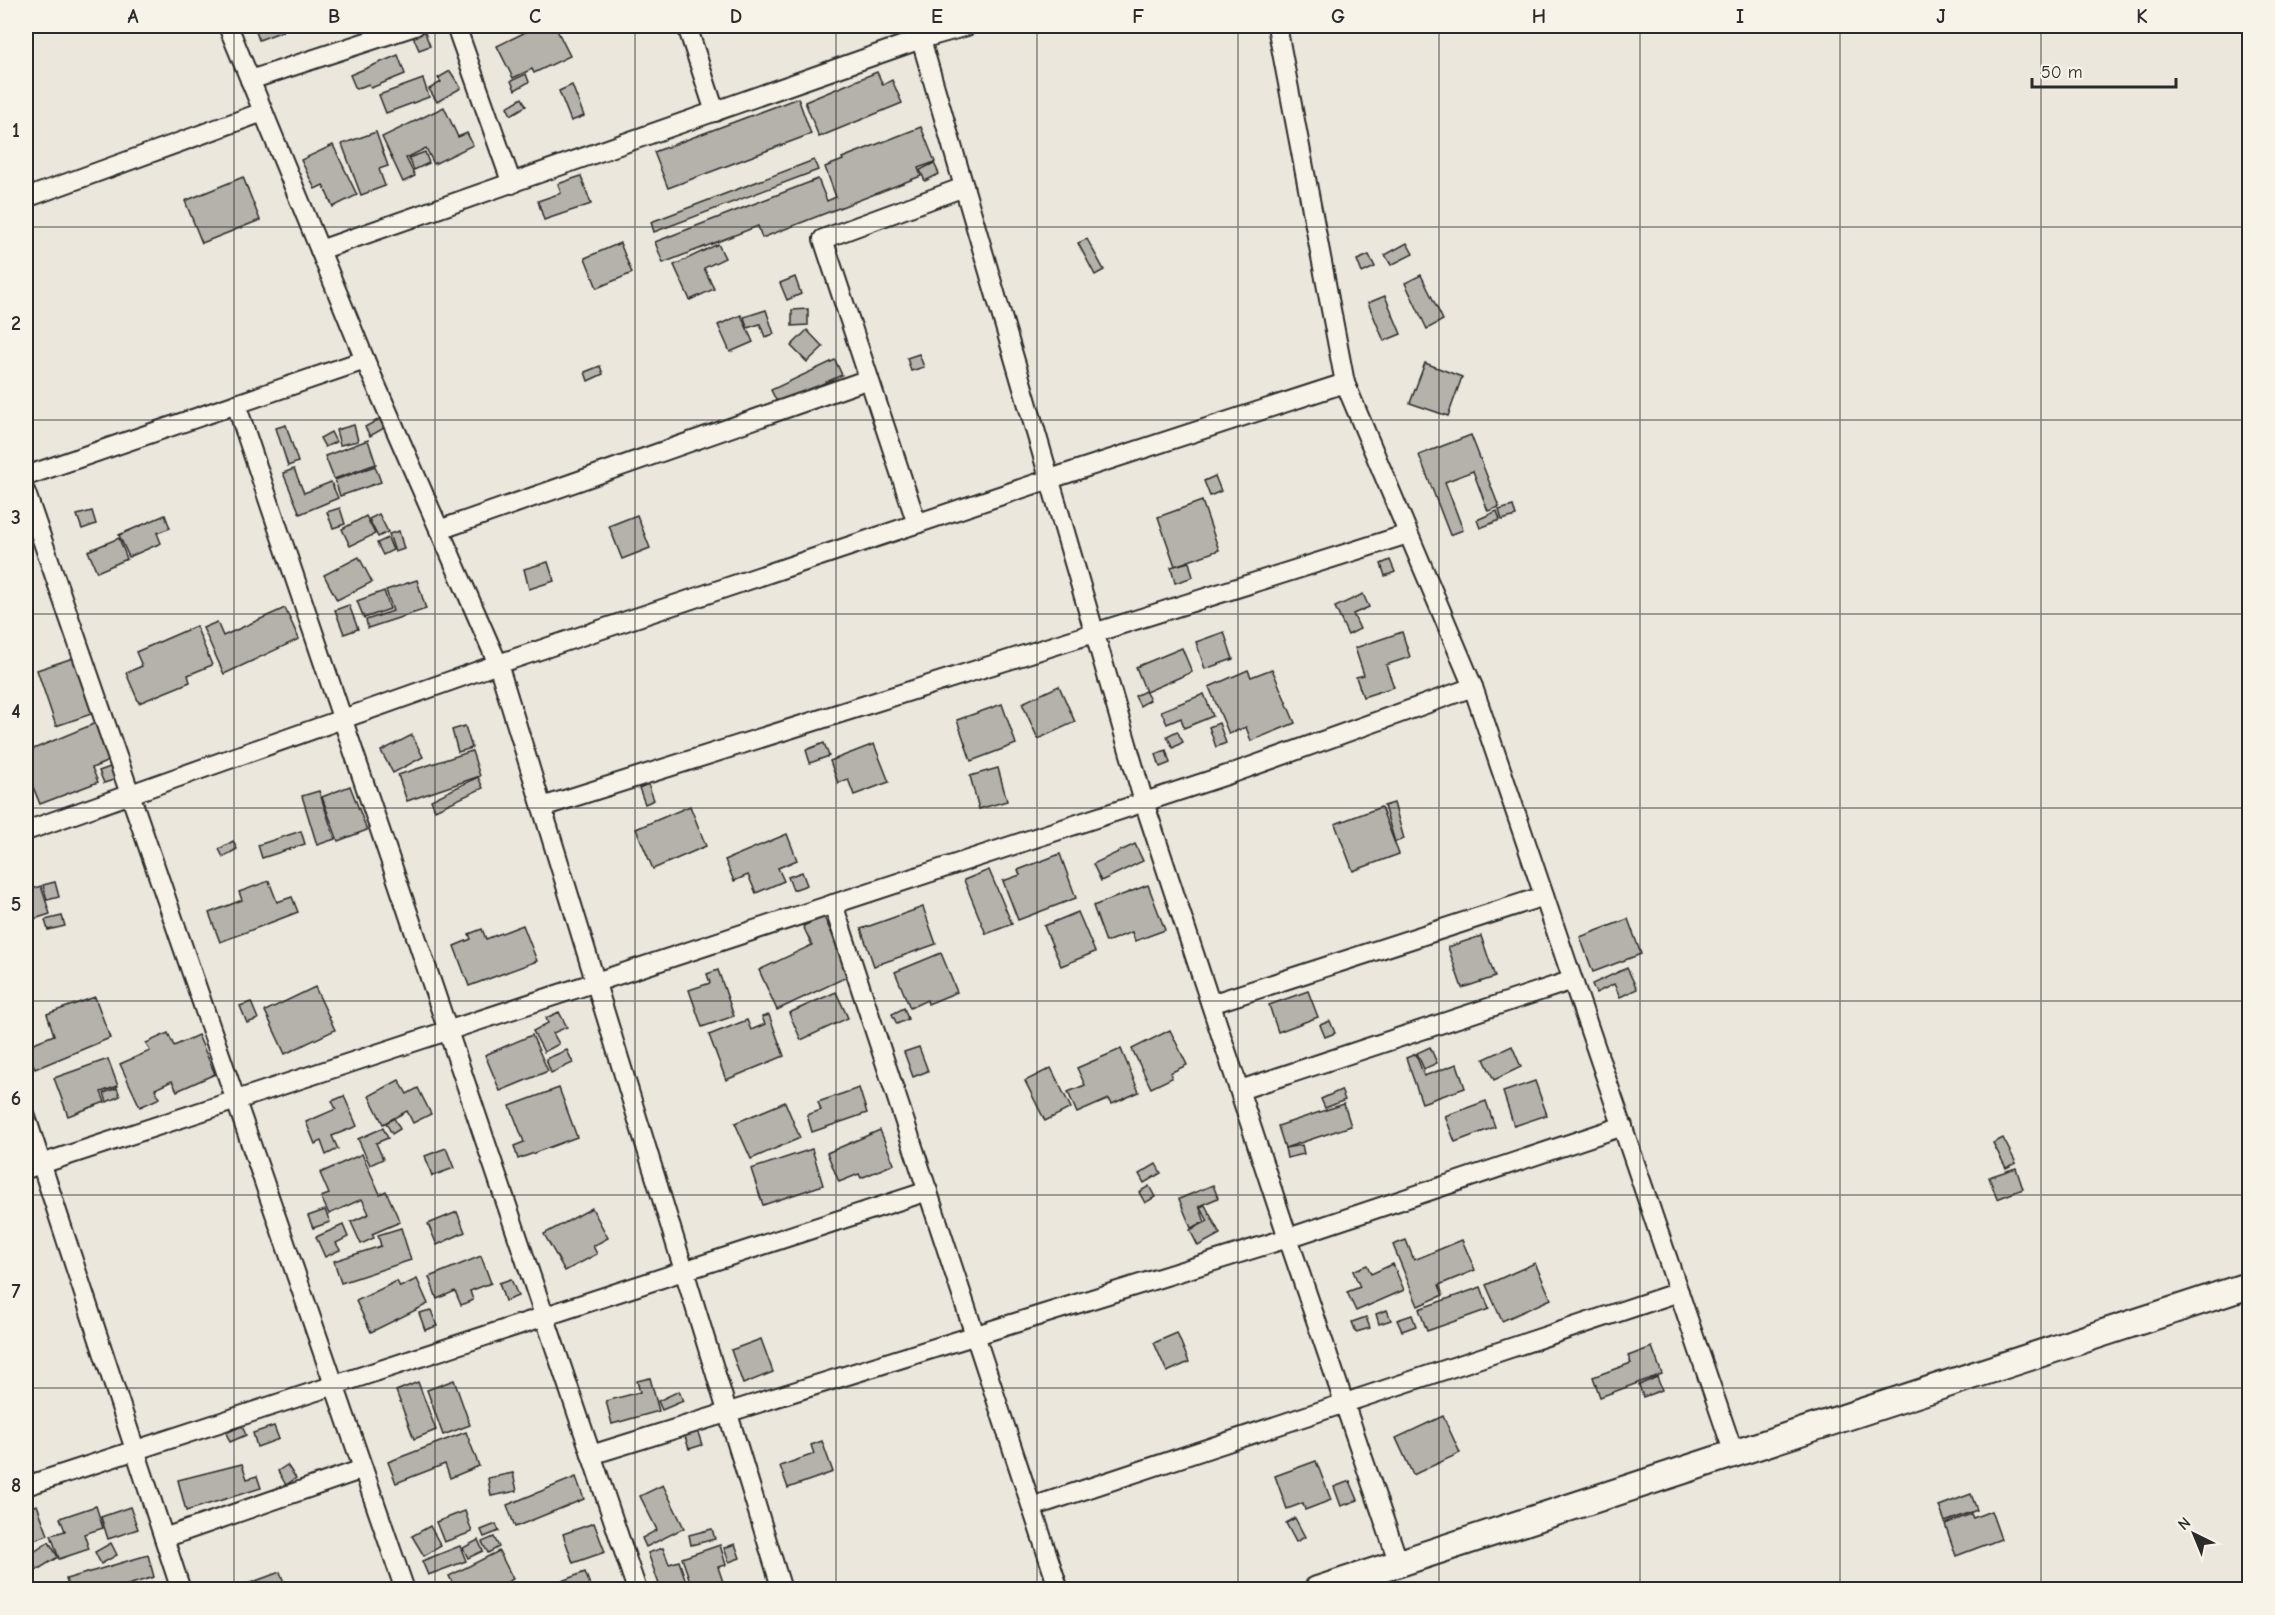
<svg xmlns="http://www.w3.org/2000/svg" width="2275" height="1615" font-family="'Comic Neue',sans-serif">
<style>
.building{fill:#b5b2ab;stroke:#2b2b2b;stroke-width:1.5}
.lines{fill:none;stroke-linecap:round;stroke-linejoin:round}
.minor-casing{stroke:#2b2b2b;stroke-width:22}
.secondary-casing{stroke:#2b2b2b;stroke-width:30}
.minor{stroke:#f7f3e8;stroke-width:18}
.secondary{stroke:#f7f3e8;stroke-width:26}
.grid{fill:none;stroke:#2b2b2b;stroke-width:1.5;stroke-opacity:0.55}
.neatline{fill:none;stroke:#2b2b2b;stroke-width:2}
.grid-label{font-size:20px;text-anchor:middle;font-weight:bold;fill:#2b2b2b}
</style>
<rect width="100%" height="100%" fill="#ebe7dd"/>
<filter id="ink" filterUnits="userSpaceOnUse"><feTurbulence type="fractalNoise" baseFrequency=".0167" numOctaves="2"/><feDisplacementMap in="SourceGraphic" scale="12" xChannelSelector="R" yChannelSelector="G"/><feConvolveMatrix kernelMatrix="1 2 1 2 8 2 1 2 1" color-interpolation-filters="sRGB"/></filter>
<g filter="url(#ink)">
<g class="building">
<polygon points="254,26 281,26 283,31 259,40"/>
<polygon points="538,26 555,26 570,56 534,73 532,69 513,78 497,46"/>
<polygon points="424,30 430,46 419,50 412,34"/>
<polygon points="398,55 405,74 371,88 369,84 356,89 350,75"/>
<polygon points="450,71 461,88 437,102 429,89 441,82 438,78"/>
<polygon points="877,72 883,85 892,80 902,103 819,137 805,102"/>
<polygon points="526,74 529,82 515,90 511,81"/>
<polygon points="423,79 429,97 386,113 379,95"/>
<polygon points="572,85 584,116 571,121 559,91"/>
<polygon points="522,98 526,106 511,115 507,107"/>
<polygon points="798,98 811,134 668,188 654,152"/>
<polygon points="444,107 458,137 467,133 473,145 434,164 426,148 406,158 415,176 403,182 382,137"/>
<polygon points="921,127 935,162 918,168 921,176 762,238 758,226 663,263 655,242 818,179 827,201 836,197 825,167 843,160 842,158"/>
<polygon points="376,132 388,166 379,169 385,186 361,195 342,144"/>
<polygon points="333,145 357,195 333,207 323,185 315,189 301,160"/>
<polygon points="425,152 429,163 414,170 409,158"/>
<polygon points="814,160 818,170 654,232 651,222"/>
<polygon points="934,163 939,174 925,181 920,170"/>
<polygon points="581,176 591,204 544,220 538,201 561,193 558,184"/>
<polygon points="243,177 260,220 202,243 185,201"/>
<polygon points="1087,239 1104,270 1095,275 1078,243"/>
<polygon points="620,243 632,273 597,288 585,258"/>
<polygon points="1407,243 1413,254 1391,265 1385,255"/>
<polygon points="718,244 725,258 704,268 714,289 690,300 674,265"/>
<polygon points="1369,255 1375,267 1362,273 1357,260"/>
<polygon points="1421,275 1443,320 1427,329 1405,283"/>
<polygon points="795,277 801,294 787,300 780,283"/>
<polygon points="1385,296 1401,334 1384,341 1368,303"/>
<polygon points="808,309 808,325 792,326 792,310"/>
<polygon points="766,310 774,334 765,337 760,324 747,328 744,317"/>
<polygon points="741,315 753,342 730,352 718,325"/>
<polygon points="807,330 823,347 807,362 791,346"/>
<polygon points="919,354 924,367 911,371 907,358"/>
<polygon points="835,360 842,375 778,404 771,390"/>
<polygon points="1425,363 1462,377 1448,416 1410,403"/>
<polygon points="600,366 603,374 588,381 585,372"/>
<polygon points="381,418 386,427 370,436 365,427"/>
<polygon points="286,425 298,462 288,466 276,428"/>
<polygon points="354,425 358,441 340,445 336,430"/>
<polygon points="331,432 336,442 325,447 320,438"/>
<polygon points="1471,435 1499,507 1488,511 1473,471 1445,482 1463,530 1450,535 1419,455"/>
<polygon points="368,440 376,464 334,479 325,456"/>
<polygon points="375,466 381,482 340,496 335,480"/>
<polygon points="294,469 304,493 331,482 338,498 300,514 283,473"/>
<polygon points="1215,476 1221,491 1210,496 1204,481"/>
<polygon points="1202,501 1219,550 1175,566 1158,517"/>
<polygon points="1513,506 1516,516 1502,520 1499,510"/>
<polygon points="340,508 345,524 333,528 327,512"/>
<polygon points="92,511 96,524 82,529 77,515"/>
<polygon points="1497,511 1500,520 1480,528 1477,520"/>
<polygon points="379,514 388,532 378,537 369,519"/>
<polygon points="165,515 170,528 157,533 161,543 129,557 119,535"/>
<polygon points="637,515 650,548 622,559 609,526"/>
<polygon points="366,516 375,534 350,546 342,529"/>
<polygon points="399,531 404,549 395,552 389,534"/>
<polygon points="119,538 127,559 97,572 88,551"/>
<polygon points="388,538 393,550 383,555 377,543"/>
<polygon points="359,557 372,582 337,600 324,575"/>
<polygon points="1390,560 1395,572 1385,576 1381,564"/>
<polygon points="548,562 554,581 529,589 524,569"/>
<polygon points="1189,562 1193,577 1175,583 1171,567"/>
<polygon points="417,580 426,609 368,628 366,620 393,611 386,590"/>
<polygon points="384,591 390,609 364,618 357,601"/>
<polygon points="1363,594 1369,607 1353,614 1360,629 1348,635 1335,607"/>
<polygon points="349,605 358,629 344,634 335,610"/>
<polygon points="285,608 299,639 224,674 203,628 217,622 223,636"/>
<polygon points="196,626 212,665 188,675 190,682 139,703 126,673 142,666 136,652"/>
<polygon points="1224,632 1233,659 1205,669 1196,642"/>
<polygon points="1402,632 1410,657 1386,665 1394,687 1363,697 1356,677 1364,675 1355,648"/>
<polygon points="1182,648 1192,672 1146,692 1136,667"/>
<polygon points="76,657 94,713 56,726 37,670"/>
<polygon points="1272,669 1295,723 1251,741 1246,727 1229,734 1209,687 1248,670 1251,677"/>
<polygon points="1059,686 1075,722 1038,739 1022,703"/>
<polygon points="1145,691 1150,700 1140,706 1135,696"/>
<polygon points="1204,694 1213,716 1184,728 1181,718 1167,724 1161,711"/>
<polygon points="1002,704 1016,744 971,761 957,720"/>
<polygon points="96,723 111,760 92,768 98,782 40,804 26,770 26,752"/>
<polygon points="1219,723 1226,743 1216,747 1209,727"/>
<polygon points="465,726 472,748 458,752 452,730"/>
<polygon points="1177,731 1183,742 1173,748 1167,736"/>
<polygon points="412,735 423,757 393,773 381,751"/>
<polygon points="824,743 829,756 810,763 806,750"/>
<polygon points="874,744 889,782 854,795 848,779 838,783 830,761"/>
<polygon points="1166,750 1170,763 1160,767 1156,754"/>
<polygon points="472,751 480,776 407,801 398,775"/>
<polygon points="116,765 120,778 104,783 99,771"/>
<polygon points="998,768 1007,801 979,809 970,776"/>
<polygon points="478,777 483,788 435,810 431,800"/>
<polygon points="648,784 654,800 645,804 639,788"/>
<polygon points="350,786 367,830 338,841 322,797"/>
<polygon points="319,791 335,839 317,845 302,796"/>
<polygon points="1394,803 1404,839 1395,842 1384,806"/>
<polygon points="690,806 706,846 653,869 636,829"/>
<polygon points="1381,807 1399,854 1353,871 1335,824"/>
<polygon points="301,831 305,844 262,858 258,845"/>
<polygon points="787,834 797,860 778,868 784,881 756,893 748,875 734,881 725,860"/>
<polygon points="233,841 237,849 223,857 219,849"/>
<polygon points="1135,844 1143,861 1101,881 1093,864"/>
<polygon points="1060,854 1076,898 1018,920 1003,881 1020,875 1018,870"/>
<polygon points="989,870 1012,924 986,934 964,880"/>
<polygon points="802,872 807,885 793,890 788,877"/>
<polygon points="269,881 277,902 292,897 298,912 220,942 209,913 242,900 239,892"/>
<polygon points="55,882 59,897 47,900 43,885"/>
<polygon points="1148,885 1165,930 1135,941 1132,932 1106,942 1093,906"/>
<polygon points="41,886 50,914 31,920 26,903 26,891"/>
<polygon points="923,907 936,944 874,966 861,929"/>
<polygon points="1078,912 1095,952 1061,966 1044,926"/>
<polygon points="62,916 65,926 48,930 45,920"/>
<polygon points="824,917 851,975 777,1010 759,970 812,945 803,926"/>
<polygon points="1628,919 1641,954 1593,972 1580,937"/>
<polygon points="523,925 537,961 469,986 454,946 471,939 469,934 482,929 486,939"/>
<polygon points="1481,936 1495,977 1462,988 1448,947"/>
<polygon points="941,953 957,992 928,1004 927,1000 910,1008 895,972"/>
<polygon points="1627,968 1637,989 1620,997 1614,984 1596,993 1592,984"/>
<polygon points="718,970 734,1016 702,1027 689,990 710,983 707,974"/>
<polygon points="315,987 335,1030 285,1054 265,1011"/>
<polygon points="1308,991 1318,1017 1278,1032 1269,1005"/>
<polygon points="836,992 848,1018 801,1040 789,1013"/>
<polygon points="95,997 110,1038 35,1069 26,1046 54,1035 47,1014"/>
<polygon points="251,1002 258,1019 247,1023 240,1006"/>
<polygon points="904,1008 908,1019 897,1024 892,1014"/>
<polygon points="559,1012 567,1027 553,1033 559,1044 544,1052 533,1031 548,1023 546,1018"/>
<polygon points="769,1015 784,1056 726,1080 709,1035 747,1020 751,1030 765,1024 762,1017"/>
<polygon points="1330,1021 1335,1033 1325,1037 1320,1025"/>
<polygon points="1170,1030 1187,1065 1170,1073 1172,1078 1151,1088 1132,1049"/>
<polygon points="168,1033 174,1046 198,1035 215,1074 177,1091 172,1081 155,1089 160,1098 140,1107 120,1064 150,1051 146,1043"/>
<polygon points="532,1035 548,1071 500,1091 485,1055"/>
<polygon points="1512,1046 1521,1067 1494,1080 1484,1059"/>
<polygon points="919,1047 928,1071 913,1077 904,1052"/>
<polygon points="1430,1047 1437,1063 1424,1069 1417,1053"/>
<polygon points="1121,1049 1139,1092 1112,1104 1109,1099 1077,1113 1068,1092 1085,1085 1077,1068"/>
<polygon points="567,1050 573,1063 551,1073 546,1059"/>
<polygon points="1416,1054 1424,1076 1457,1064 1465,1088 1422,1103 1406,1058"/>
<polygon points="108,1059 118,1086 101,1092 105,1102 68,1116 54,1078"/>
<polygon points="1051,1068 1071,1108 1045,1121 1025,1081"/>
<polygon points="399,1080 407,1094 418,1088 431,1114 413,1123 407,1111 383,1124 369,1096"/>
<polygon points="1535,1081 1547,1115 1514,1126 1503,1092"/>
<polygon points="117,1088 120,1096 107,1102 104,1093"/>
<polygon points="559,1088 577,1137 518,1159 514,1146 524,1142 510,1106"/>
<polygon points="859,1088 867,1113 812,1132 807,1115 821,1110 818,1102"/>
<polygon points="1341,1090 1345,1100 1325,1108 1321,1099"/>
<polygon points="344,1096 357,1126 332,1136 338,1149 326,1155 321,1141 315,1144 306,1122 336,1109 332,1101"/>
<polygon points="1486,1101 1495,1127 1455,1142 1445,1116"/>
<polygon points="785,1102 800,1138 751,1159 735,1123"/>
<polygon points="1344,1104 1351,1126 1285,1148 1278,1126"/>
<polygon points="394,1118 400,1129 392,1134 386,1123"/>
<polygon points="383,1128 388,1138 376,1143 383,1159 370,1165 358,1139"/>
<polygon points="880,1130 894,1164 861,1178 859,1174 839,1182 827,1153"/>
<polygon points="2003,1138 2016,1163 2006,1168 1993,1143"/>
<polygon points="1302,1145 1304,1154 1287,1158 1285,1148"/>
<polygon points="446,1148 454,1168 432,1176 425,1156"/>
<polygon points="812,1149 823,1185 763,1205 751,1169"/>
<polygon points="362,1154 380,1194 386,1191 400,1222 372,1234 374,1238 361,1244 351,1222 369,1214 362,1199 329,1214 321,1197 329,1194 320,1173"/>
<polygon points="1156,1164 1161,1173 1144,1183 1139,1174"/>
<polygon points="2016,1168 2023,1189 1997,1199 1989,1177"/>
<polygon points="1213,1185 1218,1198 1199,1206 1205,1222 1191,1228 1179,1199"/>
<polygon points="1149,1186 1155,1197 1145,1203 1139,1192"/>
<polygon points="1205,1205 1220,1234 1198,1246 1190,1230 1208,1221 1200,1207"/>
<polygon points="592,1208 608,1238 593,1246 597,1254 565,1271 544,1234"/>
<polygon points="325,1210 330,1222 313,1228 308,1216"/>
<polygon points="457,1212 465,1232 437,1245 428,1224"/>
<polygon points="343,1225 348,1237 336,1243 340,1250 325,1257 316,1237"/>
<polygon points="401,1228 411,1260 341,1283 334,1261 381,1246 378,1235"/>
<polygon points="1406,1240 1414,1260 1462,1240 1475,1270 1439,1285 1443,1295 1418,1306 1393,1245"/>
<polygon points="481,1256 491,1283 470,1291 473,1300 461,1305 455,1291 437,1299 429,1277"/>
<polygon points="1535,1263 1551,1299 1502,1321 1486,1285"/>
<polygon points="1393,1264 1404,1290 1356,1311 1347,1292 1360,1287 1353,1271 1367,1265 1371,1274"/>
<polygon points="417,1279 428,1304 371,1332 356,1301 397,1281 400,1287"/>
<polygon points="511,1279 518,1296 505,1301 499,1283"/>
<polygon points="1481,1287 1489,1309 1427,1331 1419,1309"/>
<polygon points="431,1310 437,1326 425,1330 419,1313"/>
<polygon points="1387,1310 1391,1320 1379,1324 1376,1314"/>
<polygon points="1412,1315 1416,1326 1402,1331 1397,1320"/>
<polygon points="1366,1317 1370,1328 1356,1332 1352,1322"/>
<polygon points="1177,1333 1189,1362 1167,1372 1154,1343"/>
<polygon points="761,1339 773,1372 743,1384 731,1350"/>
<polygon points="1652,1347 1662,1374 1600,1397 1593,1377 1631,1363 1628,1356"/>
<polygon points="1657,1377 1662,1390 1643,1397 1639,1385"/>
<polygon points="650,1378 659,1411 612,1424 606,1401 640,1392 637,1381"/>
<polygon points="454,1380 470,1425 443,1435 427,1390"/>
<polygon points="418,1382 436,1430 414,1439 396,1391"/>
<polygon points="679,1391 683,1401 662,1410 658,1401"/>
<polygon points="1443,1416 1460,1453 1413,1475 1396,1438"/>
<polygon points="242,1426 246,1435 230,1442 226,1433"/>
<polygon points="274,1426 279,1439 257,1447 253,1433"/>
<polygon points="696,1426 702,1445 689,1449 683,1430"/>
<polygon points="466,1432 479,1466 450,1478 445,1464 396,1483 388,1462"/>
<polygon points="822,1441 833,1472 788,1488 780,1466 814,1454 811,1445"/>
<polygon points="1316,1461 1331,1500 1305,1510 1303,1503 1287,1509 1275,1476"/>
<polygon points="242,1464 247,1479 257,1476 261,1488 186,1511 178,1480"/>
<polygon points="287,1465 296,1478 286,1485 278,1471"/>
<polygon points="513,1473 517,1491 491,1496 488,1478"/>
<polygon points="576,1477 584,1499 515,1527 507,1505"/>
<polygon points="1350,1481 1358,1500 1341,1506 1334,1487"/>
<polygon points="663,1485 684,1528 646,1547 642,1538 657,1530 640,1496"/>
<polygon points="1971,1494 1977,1510 1945,1522 1939,1506"/>
<polygon points="37,1505 48,1535 26,1543 26,1509"/>
<polygon points="96,1506 103,1528 84,1534 89,1549 59,1559 51,1535 65,1531 60,1518"/>
<polygon points="130,1507 138,1529 108,1539 101,1517"/>
<polygon points="465,1511 472,1532 444,1542 436,1522"/>
<polygon points="1991,1511 2001,1539 1956,1556 1945,1524 1971,1514 1973,1518"/>
<polygon points="1295,1518 1305,1537 1296,1542 1286,1523"/>
<polygon points="594,1523 605,1552 573,1563 563,1534"/>
<polygon points="496,1524 499,1531 484,1537 481,1530"/>
<polygon points="430,1526 441,1546 424,1556 412,1536"/>
<polygon points="712,1529 715,1539 691,1545 689,1535"/>
<polygon points="494,1537 499,1547 488,1553 482,1542"/>
<polygon points="478,1540 483,1551 468,1558 463,1548"/>
<polygon points="49,1542 58,1557 37,1570 28,1556"/>
<polygon points="111,1543 117,1555 101,1564 95,1552"/>
<polygon points="735,1544 740,1558 729,1562 724,1548"/>
<polygon points="720,1545 726,1565 718,1567 723,1582 700,1590 693,1590 682,1558"/>
<polygon points="460,1546 466,1561 428,1575 422,1561"/>
<polygon points="663,1548 669,1564 679,1561 689,1590 661,1590 648,1553"/>
<polygon points="499,1551 513,1579 492,1590 456,1590 449,1576"/>
<polygon points="148,1555 154,1577 121,1587 122,1590 69,1590 66,1579"/>
<polygon points="280,1572 287,1590 231,1590"/>
<polygon points="585,1572 592,1590 556,1590 554,1584"/>
</g>
<g class="lines">
<g class="minor-casing">
<g id="minor">
<polyline points="228,26 365,360 498,664 782,1590"/>
<polyline points="456,26 512,184"/>
<polyline points="687,26 715,112"/>
<polyline points="917,26 1144,802 1288,1238 1399,1564"/>
<polyline points="1277,26 1345,383 1473,687 1734,1454"/>
<polyline points="250,80 415,26"/>
<polyline points="26,198 263,112"/>
<polyline points="320,250 921,39 967,26"/>
<polyline points="236,404 637,1590"/>
<polyline points="26,476 365,360"/>
<polyline points="26,493 405,1590"/>
<polyline points="917,524 823,239 964,187"/>
<polyline points="439,530 869,379"/>
<polyline points="542,807 1408,534"/>
<polyline points="26,831 498,664 1050,479 1345,383"/>
<polyline points="833,904 1059,1590"/>
<polyline points="1211,1004 1544,896"/>
<polyline points="1240,1090 1573,980"/>
<polyline points="26,1117 181,1590"/>
<polyline points="26,1169 1233,773 1473,687"/>
<polyline points="591,1455 1288,1238 1623,1126"/>
<polyline points="26,1486 928,1191"/>
<polyline points="1032,1507 1679,1292"/>
<polyline points="164,1538 363,1469"/>
</g>
</g>
<g class="secondary-casing">
<polyline id="secondary" points="1317,1590 2250,1285"/>
</g>
<use href="#minor" class="minor"/>
<use href="#secondary" class="secondary"/>
</g>
</g>
<path class="grid" d="M 234,26 L 234,1590M 435,26 L 435,1590M 635,26 L 635,1590M 836,26 L 836,1590M 1037,26 L 1037,1590M 1238,26 L 1238,1590M 1439,26 L 1439,1590M 1640,26 L 1640,1590M 1840,26 L 1840,1590M 2041,26 L 2041,1590M 26,227 L 2250,227M 26,420 L 2250,420M 26,614 L 2250,614M 26,808 L 2250,808M 26,1001 L 2250,1001M 26,1195 L 2250,1195M 26,1388 L 2250,1388"/>
<rect width="2275" height="1615" fill="none" stroke="#f7f3e8" stroke-width="66"/>
<g transform="translate(2194 1534) rotate(317)" stroke="#f7f3e8" stroke-width="4.5" paint-order="stroke">
<path d="M0-4.5L10 22L0 15L-10 22Z" fill="#2b2b2b"/>
<text y="-9" font-size="16" font-weight="bold" text-anchor="middle" fill="#2b2b2b">N</text>
</g>
<path d="M2032 78v9h144v-9" fill="none" stroke="#2b2b2b" stroke-width="3"/>
<text x="2041" y="78" font-size="18" fill="#2b2b2b" stroke="#f7f3e8" stroke-width="4.5" paint-order="stroke">50 m</text>
<rect x="33" y="33" width="2209" height="1549" class="neatline"/>
<g class="grid-label">
<text x="133" y="23">A</text>
<text x="334" y="23">B</text>
<text x="535" y="23">C</text>
<text x="736" y="23">D</text>
<text x="937" y="23">E</text>
<text x="1138" y="23">F</text>
<text x="1338" y="23">G</text>
<text x="1539" y="23">H</text>
<text x="1740" y="23">I</text>
<text x="1941" y="23">J</text>
<text x="2142" y="23">K</text>
<text x="16" y="137">1</text>
<text x="16" y="330">2</text>
<text x="16" y="524">3</text>
<text x="16" y="718">4</text>
<text x="16" y="911">5</text>
<text x="16" y="1105">6</text>
<text x="16" y="1298">7</text>
<text x="16" y="1492">8</text>
</g>
</svg>
